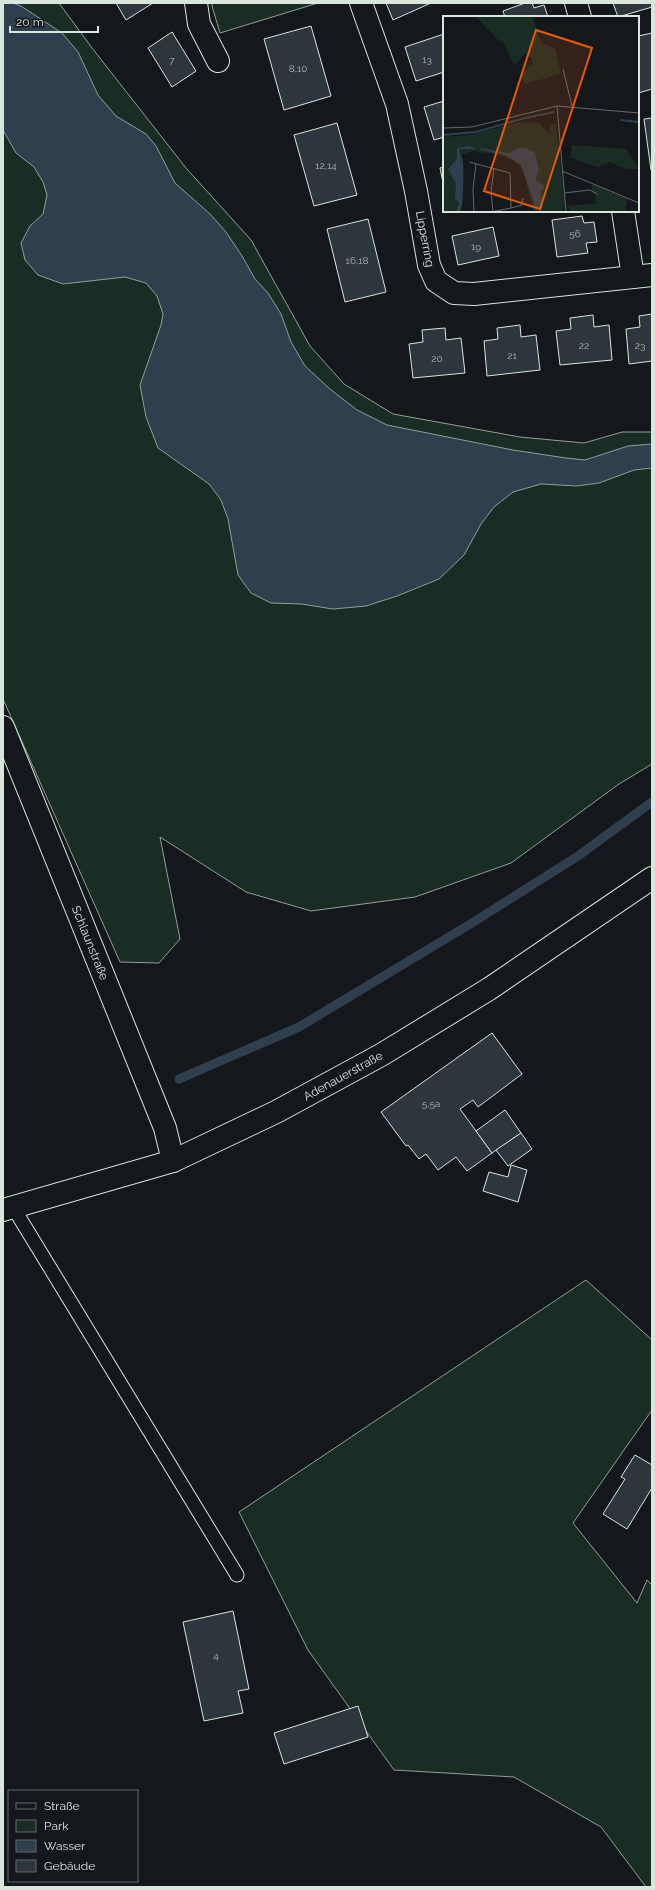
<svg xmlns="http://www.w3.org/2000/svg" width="655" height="1890" font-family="Raleway,sans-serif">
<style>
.green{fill:#1a2d24;stroke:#939e99}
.water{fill:#2f3f4d;stroke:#939e99}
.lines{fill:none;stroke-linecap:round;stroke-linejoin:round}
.stream{stroke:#2f3f4d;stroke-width:9}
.building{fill:#2c363c;stroke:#d8e6dc}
.service-casing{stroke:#d8e6dc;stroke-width:15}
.minor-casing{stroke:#d8e6dc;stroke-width:24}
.tertiary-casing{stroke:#d8e6dc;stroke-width:24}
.service{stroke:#14181c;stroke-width:13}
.minor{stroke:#14181c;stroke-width:22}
.tertiary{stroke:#14181c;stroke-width:22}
.labels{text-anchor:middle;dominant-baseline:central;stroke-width:3;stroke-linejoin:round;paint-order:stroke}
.number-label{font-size:10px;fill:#adbab4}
.street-label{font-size:12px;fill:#d8e6dc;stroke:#14181c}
.inset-river{fill:none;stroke:#2f3f4d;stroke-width:2}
.inset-road{fill:none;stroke:#626a69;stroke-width:1}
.view{fill:#e8590c;fill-opacity:0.15;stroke:#e8590c;stroke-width:2}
.inset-edge{fill:none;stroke:#d8e6dc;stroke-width:2}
</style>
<rect width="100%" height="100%" fill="#14181c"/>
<g class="green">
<polygon points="3,3 59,3 92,48 186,168 251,240 310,346 344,384 393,414 520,437 584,443 622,432 652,432 652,764 619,784 511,863 415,897 311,911 246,892 160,837 180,939 159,963 120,962 3,699"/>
<polygon points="212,3 318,3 220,33 212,6"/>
<polygon points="586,1280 652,1340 652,1410 573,1523 637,1603 647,1580 652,1585 652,1887 646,1887 601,1827 514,1777 394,1770 308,1650 239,1512"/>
</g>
<polygon class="water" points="3,3 13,3 21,6 62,33 78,52 98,95 116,116 146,134 156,146 175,183 210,214 226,232 242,256 255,279 268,293 281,314 291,342 305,366 330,389 357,410 387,425 513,450 566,458 585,460 628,446 652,444 652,468 634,470 599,483 577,486 541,484 513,492 494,507 481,524 464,555 439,579 397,596 366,606 333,609 301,604 271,603 251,593 238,575 228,519 221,500 209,484 158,448 146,417 140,385 161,325 163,314 157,296 146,283 125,277 63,284 38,275 25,260 21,243 30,226 43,214 47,195 43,182 34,167 16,153 3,130"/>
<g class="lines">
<polyline class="stream" points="179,1079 299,1027 472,923 578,856 652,802"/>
</g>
<g class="building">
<polygon points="116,3 153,3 126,20"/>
<polygon points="386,3 431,3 393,20"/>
<polygon points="525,3 532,3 534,8 544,5 548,17 505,17 503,11"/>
<polygon points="613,3 652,3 652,7 618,17"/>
<polygon points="311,26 331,96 284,110 264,39"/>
<polygon points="172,32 196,71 172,87 148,48"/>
<polygon points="652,33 652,89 638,93 638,36"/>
<polygon points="444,34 444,72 416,81 405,47"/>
<polygon points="444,101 444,137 434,140 424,107"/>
<polygon points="652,118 652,170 651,170 644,119"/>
<polygon points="337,123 357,195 314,206 294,135"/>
<polygon points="444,167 444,187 440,168"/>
<polygon points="582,216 584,223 594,222 597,242 586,243 588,253 557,257 552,220"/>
<polygon points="368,219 386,292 345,302 327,229"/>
<polygon points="493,227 499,256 458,265 452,236"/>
<polygon points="652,314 652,361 629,364 626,329 640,327 639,316"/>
<polygon points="593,315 594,327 609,325 612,360 560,365 556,331 571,329 570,318"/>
<polygon points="520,325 521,337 536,335 540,370 487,376 484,341 498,339 497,328"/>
<polygon points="445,328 446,340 461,338 465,373 413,378 409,344 423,342 422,330"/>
<polygon points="492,1033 522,1074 478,1107 473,1100 460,1109 492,1153 467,1171 456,1157 438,1170 426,1154 419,1159 408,1145 406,1146 381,1112"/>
<polygon points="505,1110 521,1133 492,1153 476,1131"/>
<polygon points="521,1133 532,1149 508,1166 496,1150"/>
<polygon points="511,1165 527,1170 518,1202 483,1191 489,1172 508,1177"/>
<polygon points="635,1455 652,1465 652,1488 627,1529 603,1514 625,1479 621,1477"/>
<polygon points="233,1611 249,1689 238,1691 243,1713 204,1721 183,1622"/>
<polygon points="358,1706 368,1737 284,1764 274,1733"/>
</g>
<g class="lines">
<g class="service-casing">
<polyline id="service" points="13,1207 237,1575"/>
</g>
<g class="minor-casing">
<g id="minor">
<polyline points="196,3 199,24 218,61"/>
<polyline points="361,3 397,104 416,191 429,265 436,281 454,293 474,294 652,275"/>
<polyline points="576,3 580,17"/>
<polyline points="623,211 633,277"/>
<polyline points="3,727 165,1128 173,1161"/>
</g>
</g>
<g class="tertiary-casing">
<polyline id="tertiary" points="3,1210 173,1161 276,1112 381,1055 489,989 652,878"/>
</g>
<use href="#service" class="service"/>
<use href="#minor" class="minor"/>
<use href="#tertiary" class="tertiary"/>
</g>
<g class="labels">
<g class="number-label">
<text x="427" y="59">13</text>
<text x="172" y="60">7</text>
<text x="298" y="68">8,10</text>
<text x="326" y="165">12,14</text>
<text x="575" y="233">56</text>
<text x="476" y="246">19</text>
<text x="357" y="260">16,18</text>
<text x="584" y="345">22</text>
<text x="640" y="345">23</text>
<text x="512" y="355">21</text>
<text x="437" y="358">20</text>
<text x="431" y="1103">5,5a</text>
<text x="216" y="1655">4</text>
</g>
<g class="street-label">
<text transform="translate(425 239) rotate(79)">Lipperring</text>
<text transform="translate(90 943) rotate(68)">Schlaunstraße</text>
<text transform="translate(343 1076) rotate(-29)">Adenauerstraße</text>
</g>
</g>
<g transform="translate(443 16)">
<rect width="196" height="196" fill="#14181c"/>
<path d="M 32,0 L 89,0 L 96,21 L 102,28 L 112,32 L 118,58 L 82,68 L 77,58 L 90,48 L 87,40 L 85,41 L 83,37 L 71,49 L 59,24 L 57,26 ZM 77,106 L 96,107 L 106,117 L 107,108 L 113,108 L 122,190 L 118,196 L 91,196 L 80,155 L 75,147 L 59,139 L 30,135 L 19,138 L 21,157 L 19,196 L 0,196 L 0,121 L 27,119 ZM 129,129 L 183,133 L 196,153 L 183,153 L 166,146 L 156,151 L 146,149 L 127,141 ZM 149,168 L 184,183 L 183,196 L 128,196 L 124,190 L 154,187 L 152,178 L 149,177 Z" fill="#1a2d24"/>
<path d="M 27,130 L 33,133 L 16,133 L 20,147 L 20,172 L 19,189 L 16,196 L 13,196 L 16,187 L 12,182 L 13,168 L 5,153 L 14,143 L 14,132 ZM 38,132 L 67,137 L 75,132 L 82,132 L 92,136 L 96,154 L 92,164 L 102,170 L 98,175 L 100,193 L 97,194 L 92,189 L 78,149 L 61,139 L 37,134 Z" fill="#2f3f4d"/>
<path class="inset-river" d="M 177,104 L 196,106M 0,119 L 33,116 L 82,102 L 111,96"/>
<path class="inset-road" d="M 120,53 L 129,90M 114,90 L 123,195M 0,112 L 29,111 L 114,90 L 196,97M 26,146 L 67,157 L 68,192 L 48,196M 119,155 L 196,187M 121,177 L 147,174 L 154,178M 68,192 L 79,189 L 80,182M 31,196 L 30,173 L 33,148M 50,196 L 48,176 L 51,152"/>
<path class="view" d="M 93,14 L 149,32 L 97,193 L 41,175 Z"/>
<rect width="196" height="196" class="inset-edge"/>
</g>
<rect width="655" height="1890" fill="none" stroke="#d8e6dc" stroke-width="8"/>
<rect x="8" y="1790" width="130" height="92" fill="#14181c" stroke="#626a69"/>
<rect x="16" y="1803" width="20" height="6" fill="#14181c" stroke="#626a69"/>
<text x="44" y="1810" font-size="12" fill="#d8e6dc">Straße</text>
<rect x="16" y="1820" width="20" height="12" fill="#1a2d24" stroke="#626a69"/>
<text x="44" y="1830" font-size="12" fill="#d8e6dc">Park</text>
<rect x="16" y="1840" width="20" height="12" fill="#2f3f4d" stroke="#626a69"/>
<text x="44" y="1850" font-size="12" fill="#d8e6dc">Wasser</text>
<rect x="16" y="1860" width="20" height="12" fill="#2c363c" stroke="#626a69"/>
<text x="44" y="1870" font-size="12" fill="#d8e6dc">Gebäude</text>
<path d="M10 26v6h88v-6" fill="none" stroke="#d8e6dc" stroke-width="2"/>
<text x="16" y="26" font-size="12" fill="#d8e6dc" stroke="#14181c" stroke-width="3" paint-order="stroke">20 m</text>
</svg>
